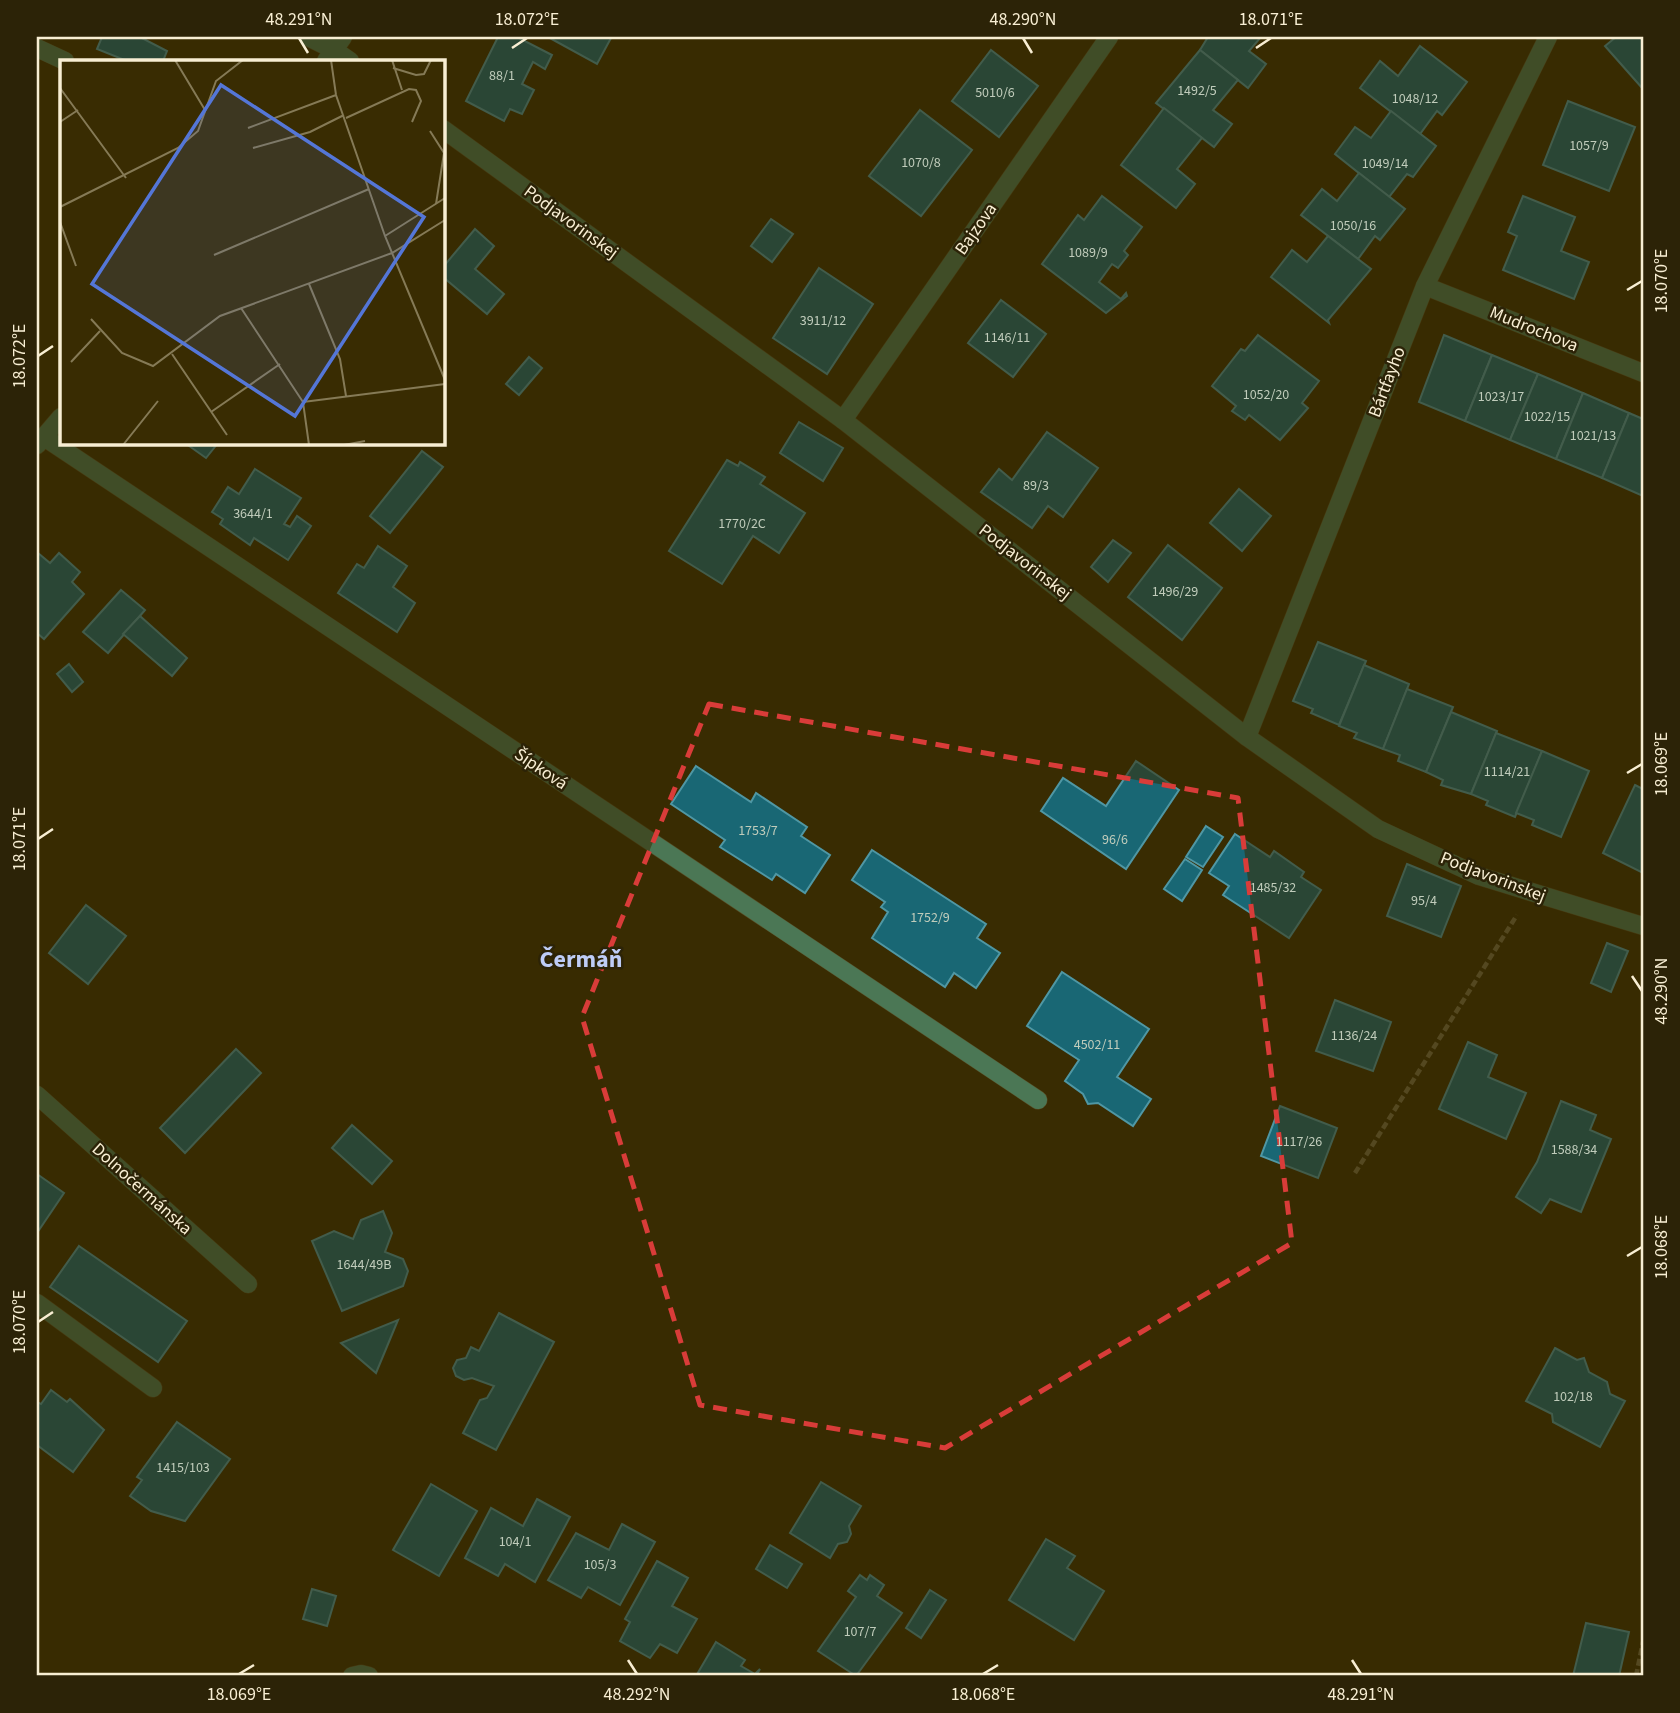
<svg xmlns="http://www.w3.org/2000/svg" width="1680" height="1713" font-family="'Source Sans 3',sans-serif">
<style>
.building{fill:#196774;stroke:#4f97a4;stroke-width:2}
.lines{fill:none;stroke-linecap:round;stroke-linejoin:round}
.minor-casing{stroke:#584b23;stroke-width:19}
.tertiary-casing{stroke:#584b23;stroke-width:19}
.path{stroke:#776b46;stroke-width:4.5;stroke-dasharray:7 3.5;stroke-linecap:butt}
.minor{stroke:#4b7755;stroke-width:18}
.tertiary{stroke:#4b7755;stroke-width:18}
.marked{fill:none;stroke:#d93c39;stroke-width:5;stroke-dasharray:14 9;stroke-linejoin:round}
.ticks{fill:none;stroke:#f8eed3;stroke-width:2.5}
.labels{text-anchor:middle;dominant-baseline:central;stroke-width:5;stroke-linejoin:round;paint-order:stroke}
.number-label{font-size:14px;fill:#c0ccbb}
.street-label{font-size:18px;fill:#f8eed3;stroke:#2c2307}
.district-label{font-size:24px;font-weight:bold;fill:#beccf6;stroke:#2c2307}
.inset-road{fill:none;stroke:#857a56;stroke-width:2}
.view{fill:#5476d7;fill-opacity:0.15;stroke:#5476d7;stroke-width:3.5}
.inset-edge{fill:none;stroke:#f8eed3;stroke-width:3.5}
.neatline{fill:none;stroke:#f8eed3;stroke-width:2.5}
.ticks-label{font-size:18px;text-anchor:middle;fill:#f8eed3}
</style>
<rect width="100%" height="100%" fill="#392c02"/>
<g class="building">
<polygon points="102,37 140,37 167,51 163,61 127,61 97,49"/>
<polygon points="498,37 517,37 552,55 545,69 533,62 522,84 534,90 522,114 510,109 504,121 466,101"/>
<polygon points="548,37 608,37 611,38 597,64"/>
<polygon points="1208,37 1261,37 1249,51 1266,64 1248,88 1200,50"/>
<polygon points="1616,37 1643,37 1643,89 1605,46"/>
<polygon points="1420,46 1467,82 1442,115 1437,111 1420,134 1360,88 1380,61 1398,76"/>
<polygon points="991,50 1038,86 999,137 952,101"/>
<polygon points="1200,50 1238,80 1213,110 1232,124 1214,147 1156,103"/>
<polygon points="1568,101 1635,127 1609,191 1543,165"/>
<polygon points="1164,108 1202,138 1177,169 1195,184 1176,208 1121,165"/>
<polygon points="920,110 972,150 921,216 869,176"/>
<polygon points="1391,111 1436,146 1413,177 1407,174 1389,197 1335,154 1355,127 1371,138"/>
<polygon points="1359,173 1405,209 1380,240 1375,236 1358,259 1301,215 1322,189 1337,201"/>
<polygon points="1102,196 1142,227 1124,251 1128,255 1118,268 1112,264 1099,282 1121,299 1126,293 1127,296 1106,313 1042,264 1078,215 1084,220"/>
<polygon points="1523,196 1575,217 1561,251 1589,262 1574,299 1503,270 1517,236 1508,232"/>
<polygon points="771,219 793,234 772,262 751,246"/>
<polygon points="475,229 494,246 475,269 504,294 487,314 443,277 443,267"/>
<polygon points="1328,236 1371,269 1328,320 1329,323 1271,277 1292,250 1307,262"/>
<polygon points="819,268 873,304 827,374 773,338"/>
<polygon points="1001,300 1046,334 1013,377 968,343"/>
<polygon points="1258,335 1319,381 1302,403 1308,408 1280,440 1249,415 1245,420 1232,411 1236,406 1212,386 1241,349 1245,351"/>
<polygon points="1444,335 1492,355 1465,421 1419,402"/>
<polygon points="1492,355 1538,374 1510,440 1465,421"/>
<polygon points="529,357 542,368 519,395 506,384"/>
<polygon points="1538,374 1583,393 1556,459 1510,440"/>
<polygon points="1583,393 1629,413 1602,478 1556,459"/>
<polygon points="1629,413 1643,419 1643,496 1602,478"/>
<polygon points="799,422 843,448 823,481 780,453"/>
<polygon points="1047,432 1098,468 1063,517 1048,506 1032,528 981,492 999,469 1012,480"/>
<polygon points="185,443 218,443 206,458"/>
<polygon points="422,451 443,467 390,533 370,516"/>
<polygon points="727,460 738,466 740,462 765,477 760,484 805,513 779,553 753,536 722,584 669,551"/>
<polygon points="255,469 301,498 284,524 290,527 297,516 311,526 288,560 254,538 250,545 220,524 223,519 212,512 228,487 239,494"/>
<polygon points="1239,489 1271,516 1242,551 1210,523"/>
<polygon points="1113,540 1131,553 1108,582 1091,567"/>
<polygon points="1168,545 1222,588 1182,640 1128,597"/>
<polygon points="378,546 407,566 393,587 415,603 397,632 338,593 357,564 364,568"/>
<polygon points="38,553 50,563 59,553 80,572 72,582 84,594 44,639 37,633"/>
<polygon points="121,590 145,610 108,653 83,632"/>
<polygon points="140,616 187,658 172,676 123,634"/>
<polygon points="1318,642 1366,661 1339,725 1311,713 1313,709 1293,701"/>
<polygon points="69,664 83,682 72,692 57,674"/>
<polygon points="1364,665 1409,684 1383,749 1354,738 1357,733 1339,726"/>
<polygon points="1407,689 1453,707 1426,772 1398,761 1400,755 1383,749"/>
<polygon points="1451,712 1497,731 1471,794 1441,785 1443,780 1426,772"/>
<polygon points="1496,733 1542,751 1515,817 1486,805 1488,801 1471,794"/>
<polygon points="1542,751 1589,771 1561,837 1532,825 1534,820 1516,813"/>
<polygon points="1136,761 1179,790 1126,869 1041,811 1063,778 1106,806"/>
<polygon points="696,766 751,802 756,793 807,827 801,836 830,855 805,893 776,874 772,880 720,847 725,840 671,804"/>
<polygon points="1635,785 1643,789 1643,873 1603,853"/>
<polygon points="1206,826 1223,837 1203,867 1186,857"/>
<polygon points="1235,834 1270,857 1274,851 1304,872 1301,877 1321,890 1289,938 1223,895 1229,886 1209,873"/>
<polygon points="872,850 986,924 977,938 1000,953 976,988 954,973 945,987 872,938 888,912 881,907 885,902 852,880"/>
<polygon points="1185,859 1202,870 1182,901 1164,889"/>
<polygon points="1407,864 1461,886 1441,937 1387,916"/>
<polygon points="86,905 126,936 88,984 49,953"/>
<polygon points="1607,943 1628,951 1611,992 1591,983"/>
<polygon points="1062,972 1149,1029 1117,1077 1151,1099 1133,1126 1098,1103 1088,1104 1083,1094 1065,1081 1079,1060 1027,1026"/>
<polygon points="1335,1000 1391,1022 1373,1071 1316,1051"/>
<polygon points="1468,1042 1497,1055 1488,1077 1526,1093 1506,1139 1439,1109"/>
<polygon points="236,1049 261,1073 185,1153 160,1128"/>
<polygon points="1561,1101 1596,1115 1590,1130 1611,1139 1581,1212 1550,1199 1541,1213 1516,1197 1537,1162"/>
<polygon points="1280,1106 1337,1128 1318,1178 1261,1156"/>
<polygon points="352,1125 392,1161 372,1184 332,1148"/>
<polygon points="37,1174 64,1193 37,1233"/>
<polygon points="383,1211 392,1233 385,1252 403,1259 408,1271 403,1286 342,1311 312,1241 334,1231 353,1239 361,1220"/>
<polygon points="79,1246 187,1321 158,1362 50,1287"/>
<polygon points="499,1313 554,1342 496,1450 463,1433 480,1400 487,1398 494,1386 472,1378 464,1380 456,1376 453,1368 457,1360 466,1358 471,1347 479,1351"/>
<polygon points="398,1320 376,1373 341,1343"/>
<polygon points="1555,1348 1577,1360 1584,1358 1589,1372 1607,1382 1610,1394 1625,1401 1600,1447 1553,1422 1552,1414 1526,1401"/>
<polygon points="51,1390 67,1402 70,1399 104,1430 73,1472 37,1445 37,1402 41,1404"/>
<polygon points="177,1422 230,1459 185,1521 151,1511 130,1496 142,1480 137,1477"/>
<polygon points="821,1482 861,1506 849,1526 851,1534 847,1542 838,1544 830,1558 790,1533"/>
<polygon points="431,1484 477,1511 439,1576 393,1550"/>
<polygon points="537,1499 570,1517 535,1582 505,1564 498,1576 465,1558 491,1508 523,1526"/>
<polygon points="622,1524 655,1542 620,1605 588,1587 581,1598 548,1580 576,1533 609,1550"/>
<polygon points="1046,1539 1075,1556 1067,1568 1104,1591 1074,1640 1009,1600"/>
<polygon points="770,1545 802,1564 787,1588 756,1569"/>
<polygon points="657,1561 688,1578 672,1606 697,1619 677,1653 660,1644 650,1658 620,1641 630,1622 625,1619"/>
<polygon points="860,1575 867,1580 870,1575 884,1585 877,1596 902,1613 856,1676 818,1651 856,1597 848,1591"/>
<polygon points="312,1589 336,1596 327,1626 303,1619"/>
<polygon points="930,1590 946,1600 921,1638 906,1628"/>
<polygon points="1586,1623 1629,1632 1619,1676 1573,1676"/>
<polygon points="716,1642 745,1660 741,1666 755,1674 760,1669 756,1676 696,1676"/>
</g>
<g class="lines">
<g class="minor-casing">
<g id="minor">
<polyline points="308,37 334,50 350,61"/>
<polyline points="37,48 65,61"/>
<polyline points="443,129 843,420 1247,737 1378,829 1479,876 1643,926"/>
<polyline points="1425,286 1643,373"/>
<polyline points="843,420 1109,37"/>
<polyline points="44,437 1038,1100"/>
<polyline points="1247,737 1425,286 1548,37"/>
<polyline points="37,1095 248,1284"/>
<polyline points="37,1303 153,1388"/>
<polyline points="352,1676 361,1674 369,1676"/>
</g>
</g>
<g class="tertiary-casing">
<g id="tertiary">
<polyline points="326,61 343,37"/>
<polyline points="37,445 61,417"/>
</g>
</g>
<g class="path">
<polyline points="1355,1173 1517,915"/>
<polyline points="1636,1676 1643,1642"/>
</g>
<use href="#minor" class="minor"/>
<use href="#tertiary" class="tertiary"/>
</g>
<path d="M0 0H1680V1713H0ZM 709,704 L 1238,798 L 1292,1243 L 945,1448 L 700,1405 L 582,1017 Z" fill="#392c02" fill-opacity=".55" fill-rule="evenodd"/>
<path class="marked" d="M 709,704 L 1238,798 L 1292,1243 L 945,1448 L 700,1405 L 582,1017 Z"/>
<path class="ticks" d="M 299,38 L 308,53M 1023,38 L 1032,53M 512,48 L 527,38M 1256,48 L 1271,38M 1627,290 L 1642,281M 38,356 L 53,346M 1627,773 L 1642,764M 38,839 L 53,829M 1632,976 L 1642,991M 1627,1256 L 1642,1247M 38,1322 L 53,1312M 628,1660 L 637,1674M 1352,1660 L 1361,1674M 239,1674 L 254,1665M 983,1674 L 998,1665"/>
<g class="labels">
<g class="number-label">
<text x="502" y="76">88/1</text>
<text x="1197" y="91">1492/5</text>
<text x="995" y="93">5010/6</text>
<text x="1415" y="99">1048/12</text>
<text x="1589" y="146">1057/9</text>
<text x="921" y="163">1070/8</text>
<text x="1385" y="164">1049/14</text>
<text x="1353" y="226">1050/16</text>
<text x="1088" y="253">1089/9</text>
<text x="823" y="321">3911/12</text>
<text x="1007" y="338">1146/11</text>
<text x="1266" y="395">1052/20</text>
<text x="1501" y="397">1023/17</text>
<text x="1547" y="417">1022/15</text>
<text x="1593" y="436">1021/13</text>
<text x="1036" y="486">89/3</text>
<text x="253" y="514">3644/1</text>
<text x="742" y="524">1770/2C</text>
<text x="1175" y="592">1496/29</text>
<text x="1507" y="772">1114/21</text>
<text x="758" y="831">1753/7</text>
<text x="1115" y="840">96/6</text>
<text x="1273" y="888">1485/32</text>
<text x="1424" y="901">95/4</text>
<text x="930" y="918">1752/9</text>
<text x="1354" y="1036">1136/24</text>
<text x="1097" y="1045">4502/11</text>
<text x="1299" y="1142">1117/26</text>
<text x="1574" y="1150">1588/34</text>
<text x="364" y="1265">1644/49B</text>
<text x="1573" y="1397">102/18</text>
<text x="183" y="1468">1415/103</text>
<text x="515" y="1542">104/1</text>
<text x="600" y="1565">105/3</text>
<text x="860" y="1632">107/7</text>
</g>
<g class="street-label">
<text transform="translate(571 222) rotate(36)">Podjavorinskej</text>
<text transform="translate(976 229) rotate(-55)">Bajzova</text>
<text transform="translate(1534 329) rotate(22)">Mudrochova</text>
<text transform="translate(1387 382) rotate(-69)">Bártfayho</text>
<text transform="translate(1025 562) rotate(38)">Podjavorinskej</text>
<text transform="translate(541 769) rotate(34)">Šípková</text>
<text transform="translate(1493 877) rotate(21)">Podjavorinskej</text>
<text transform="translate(142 1189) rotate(42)">Dolnočermánska</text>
</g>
<g class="district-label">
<text x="581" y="959">Čermáň</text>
</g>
</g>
<g transform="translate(60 60)">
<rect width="385" height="385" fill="#392c02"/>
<path class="inset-road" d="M 115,0 L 145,50M 271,0 L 276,35 L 325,176 L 385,320M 332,0 L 342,30M 333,8 L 356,15 L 364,14 L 371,0M 0,28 L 66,118M 286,58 L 349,29 L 356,30 L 361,41 L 352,62M 0,62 L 18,50M 188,68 L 276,35M 370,71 L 384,93 L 376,144M 193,88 L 250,72 L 284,55M 0,147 L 118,88 L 138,71 L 156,21 L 183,0M 0,162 L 16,206M 325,176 L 385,138M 154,195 L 309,129M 249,224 L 280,299 L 286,336M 181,248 L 243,342 L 249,385M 31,259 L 62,293 L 93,306 L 160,256 L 332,193 L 385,160M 112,294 L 167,375M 11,302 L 40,271M 243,342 L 385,324M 151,352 L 220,304M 63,385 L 98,341M 284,385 L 305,381"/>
<path class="view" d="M 161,25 L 364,157 L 235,356 L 32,224 Z"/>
<rect width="385" height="385" class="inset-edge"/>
</g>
<rect width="1680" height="1713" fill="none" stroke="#2c2307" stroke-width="77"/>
<rect x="38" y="38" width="1604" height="1636" class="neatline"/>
<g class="ticks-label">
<text x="299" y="25">48.291°N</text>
<text x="527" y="25">18.072°E</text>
<text x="1023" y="25">48.290°N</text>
<text x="1271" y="25">18.071°E</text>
<text transform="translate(1661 281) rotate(-90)" y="6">18.070°E</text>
<text transform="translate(19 356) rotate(-90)" y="6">18.072°E</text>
<text transform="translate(1661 764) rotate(-90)" y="6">18.069°E</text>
<text transform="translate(19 839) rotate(-90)" y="6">18.071°E</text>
<text transform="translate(1661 991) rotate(-90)" y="6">48.290°N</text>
<text transform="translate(1661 1247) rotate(-90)" y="6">18.068°E</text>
<text transform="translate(19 1322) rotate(-90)" y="6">18.070°E</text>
<text x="239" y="1700">18.069°E</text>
<text x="637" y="1700">48.292°N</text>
<text x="983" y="1700">18.068°E</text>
<text x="1361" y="1700">48.291°N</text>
</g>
</svg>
